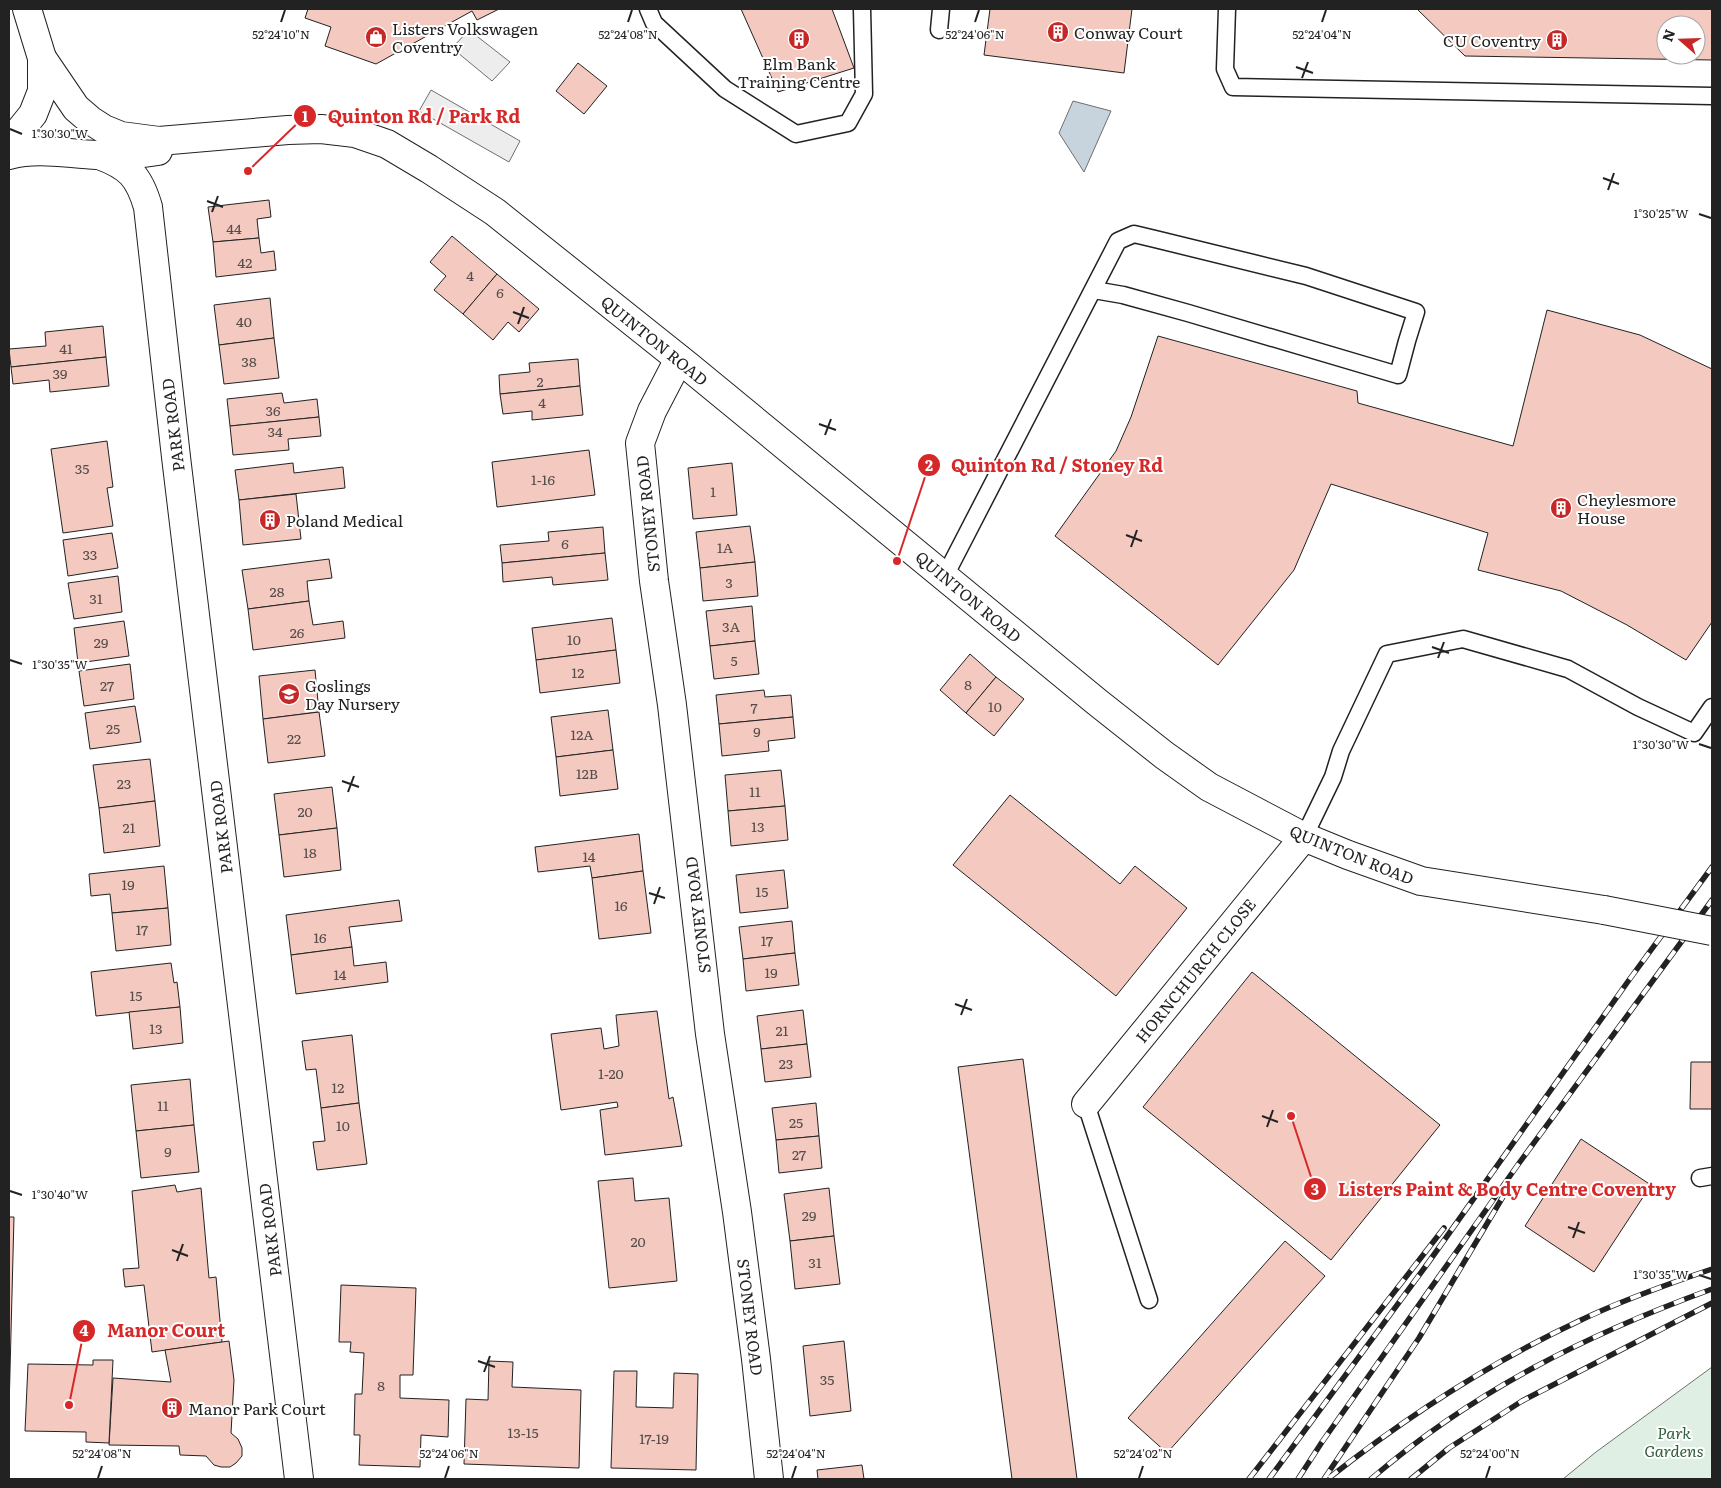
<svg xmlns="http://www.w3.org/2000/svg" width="1721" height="1488" font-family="Literata,serif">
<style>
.garden{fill:#e0efe3;stroke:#6f6f6f}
.parking{fill:#ededed;stroke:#6f6f6f}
.water{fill:#c7d3dd;stroke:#6f6f6f}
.building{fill:#f3c9c0;stroke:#222;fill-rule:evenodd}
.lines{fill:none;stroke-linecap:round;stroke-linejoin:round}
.lane-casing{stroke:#222;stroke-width:19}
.street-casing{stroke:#222;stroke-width:30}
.secondary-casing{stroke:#222;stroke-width:30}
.lane{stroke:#fff;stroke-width:16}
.street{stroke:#fff;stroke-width:28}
.secondary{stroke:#fff;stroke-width:28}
.rail-casing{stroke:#222;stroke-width:5.5}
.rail{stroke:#fff;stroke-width:4;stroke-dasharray:11;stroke-linecap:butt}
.secondary-bridge-casing{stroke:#222;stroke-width:30;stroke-linecap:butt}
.secondary-bridge{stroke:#fff;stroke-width:28}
.ticks{fill:none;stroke:#222;stroke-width:2}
.labels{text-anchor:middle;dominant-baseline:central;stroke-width:4;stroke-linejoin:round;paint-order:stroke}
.number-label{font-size:14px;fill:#564c4a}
.poi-label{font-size:16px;fill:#222;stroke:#fff;text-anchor:start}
.street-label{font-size:16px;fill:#222;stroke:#fff}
.park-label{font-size:16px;font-style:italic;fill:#2f5e38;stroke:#fff}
.ticks-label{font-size:12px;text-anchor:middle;fill:#222;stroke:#fff;stroke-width:4;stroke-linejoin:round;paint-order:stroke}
.leader{fill:none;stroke:#d62828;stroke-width:2}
.callout-dot{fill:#d62828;stroke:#fff;stroke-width:2}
.mark-label{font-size:15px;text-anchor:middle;font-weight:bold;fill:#fff}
.callout-label{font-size:18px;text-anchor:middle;font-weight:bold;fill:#d62828;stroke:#fff;stroke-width:4;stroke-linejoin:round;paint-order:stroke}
</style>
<rect width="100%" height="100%" fill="#fff"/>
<polygon class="garden" points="1712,1367 1712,1479 1563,1479 1596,1452"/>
<g class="parking">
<polygon points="469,30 510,62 492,81 452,48"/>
<polygon points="431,90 520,141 509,162 419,111"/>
</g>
<polygon class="water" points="1073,101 1111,111 1084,172 1059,133"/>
<g class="building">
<polygon points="308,9 499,9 477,20 472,11 376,64 325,46 331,27 305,18"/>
<polygon points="741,9 832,9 854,68 778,92"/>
<polygon points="990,9 1132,9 1124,73 984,55"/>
<path d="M 1417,9 L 1712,9 L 1712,60 L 1465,56 ZM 1666,25 L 1696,25 L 1696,55 L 1666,55 Z"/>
<polygon points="578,63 607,86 584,114 556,91"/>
<polygon points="269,200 271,217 257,219 259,238 213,242 208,207"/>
<polygon points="452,236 497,274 463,314 434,290 446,276 430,262"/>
<polygon points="259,238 261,253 274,251 276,270 216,277 213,242"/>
<polygon points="497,274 539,309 519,332 508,322 493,340 463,314"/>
<polygon points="270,298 274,338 219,345 214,305"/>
<polygon points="1547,310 1640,335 1712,369 1712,622 1686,660 1627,625 1561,591 1478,570 1488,533 1331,484 1294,570 1218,665 1055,536 1116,451 1131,417 1158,336 1357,391 1358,403 1513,446"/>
<polygon points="103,326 106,357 11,367 9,349 46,346 45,332"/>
<polygon points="274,338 279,378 224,384 219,345"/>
<polygon points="106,357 109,386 50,392 49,380 13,384 11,367"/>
<polygon points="578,359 580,386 500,394 499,375 530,372 529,363"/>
<polygon points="580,386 583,415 532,420 532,411 503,414 500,394"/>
<polygon points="282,393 284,403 317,399 319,417 230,426 227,399"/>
<polygon points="319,417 321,436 288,439 289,450 233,455 230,426"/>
<polygon points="107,441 113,487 107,488 113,526 63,533 51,449"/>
<polygon points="589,450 595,495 497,507 492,462"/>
<polygon points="293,463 294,473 343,467 345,488 239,500 235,470"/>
<polygon points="732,463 737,515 693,519 688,468"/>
<polygon points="296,494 301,539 243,545 239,500"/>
<polygon points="750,526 755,562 700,568 696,532"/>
<polygon points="603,527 605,553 502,563 500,545 549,541 548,532"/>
<polygon points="112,533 118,568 68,576 63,540"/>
<polygon points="605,553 608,580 553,585 552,577 503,582 502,563"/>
<polygon points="329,559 332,578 307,581 309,601 248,609 242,570"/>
<polygon points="755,562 758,596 703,601 700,568"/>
<polygon points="118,576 122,612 74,619 68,583"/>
<polygon points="309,601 313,625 343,621 345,638 253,650 248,609"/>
<polygon points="752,606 755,641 710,646 706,611"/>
<polygon points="612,618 616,650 536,660 532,628"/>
<polygon points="124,621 129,656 78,663 74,628"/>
<polygon points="755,641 759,674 714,679 710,646"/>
<polygon points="616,650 620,683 540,693 536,660"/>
<polygon points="970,654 996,677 966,713 940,690"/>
<polygon points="130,664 134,699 84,706 79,671"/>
<polygon points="315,670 319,712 263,719 259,676"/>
<polygon points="996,677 1024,699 994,736 966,713"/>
<polygon points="764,690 765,697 791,695 793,717 719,724 716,695"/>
<polygon points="135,706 141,742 90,749 85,713"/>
<polygon points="608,710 613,750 556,757 551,717"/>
<polygon points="319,712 325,756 268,763 263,719"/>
<polygon points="793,717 795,738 768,741 769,751 722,756 719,724"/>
<polygon points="613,750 618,789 560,796 556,757"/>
<polygon points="150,759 155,801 99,808 93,765"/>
<polygon points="781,770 785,806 728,811 725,775"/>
<polygon points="332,787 337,828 279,835 274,794"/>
<polygon points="1010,795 1120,884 1135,866 1187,908 1116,996 953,865"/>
<polygon points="155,801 160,846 104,853 99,808"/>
<polygon points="785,806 788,840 731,846 728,811"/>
<polygon points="337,828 341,870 284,877 279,835"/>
<polygon points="639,834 643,871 592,878 590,866 538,872 535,847"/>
<polygon points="164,866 168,908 112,913 110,894 91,896 89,874"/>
<polygon points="784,870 788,908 740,913 736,875"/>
<polygon points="643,871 651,933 599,939 592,878"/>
<polygon points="399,900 402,921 349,927 352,947 291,955 286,915"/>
<polygon points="168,908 171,945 116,951 112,913"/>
<polygon points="792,921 795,953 743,959 739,927"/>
<polygon points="352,947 354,966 386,962 388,982 296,994 291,955"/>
<polygon points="795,953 799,985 746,991 743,959"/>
<polygon points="171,963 174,983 177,982 180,1007 96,1016 91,972"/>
<polygon points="1252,972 1440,1125 1331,1260 1143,1107"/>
<polygon points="180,1007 183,1043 133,1049 129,1012"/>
<polygon points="803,1010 807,1044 761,1049 757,1016"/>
<polygon points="657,1011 669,1099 673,1097 682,1146 605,1155 600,1110 618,1107 617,1102 561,1110 551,1034 601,1028 604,1049 619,1046 616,1015"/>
<polygon points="352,1035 359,1103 321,1108 316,1069 306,1070 302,1041"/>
<polygon points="807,1044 811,1077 765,1082 761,1049"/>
<polygon points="1023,1059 1077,1479 1012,1479 958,1067"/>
<polygon points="1691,1062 1712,1062 1712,1109 1690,1109"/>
<polygon points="190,1079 194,1125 136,1131 131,1085"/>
<polygon points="359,1103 367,1164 317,1170 313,1142 325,1141 321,1108"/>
<polygon points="816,1103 819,1136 776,1140 772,1108"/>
<polygon points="194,1125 199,1172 141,1178 136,1131"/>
<polygon points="819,1136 822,1168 779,1173 776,1140"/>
<polygon points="1581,1139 1651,1185 1594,1272 1525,1226"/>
<polygon points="633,1178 635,1201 669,1198 677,1281 609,1288 598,1181"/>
<polygon points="175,1185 177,1192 201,1188 209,1278 216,1277 222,1342 152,1352 144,1285 125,1287 123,1269 139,1268 132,1191"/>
<polygon points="829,1188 834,1236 790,1241 784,1194"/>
<polygon points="9,1217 14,1217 9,1410"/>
<polygon points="834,1236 840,1284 795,1289 790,1241"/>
<polygon points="1285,1241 1325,1276 1167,1453 1128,1418"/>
<polygon points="341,1285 416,1288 413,1375 400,1375 400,1398 449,1400 448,1437 421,1435 420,1467 359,1465 360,1435 354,1435 355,1394 362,1394 364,1353 350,1352 351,1342 339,1342"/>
<polygon points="229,1341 234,1380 231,1433 238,1439 242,1448 242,1456 236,1463 230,1467 221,1467 214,1465 206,1456 180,1455 179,1446 109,1445 113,1378 171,1382 165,1350"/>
<polygon points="844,1341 851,1411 810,1416 803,1346"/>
<polygon points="93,1360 113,1360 109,1443 86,1442 86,1432 25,1431 28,1364 93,1365"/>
<polygon points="489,1361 513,1362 512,1387 581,1390 579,1468 464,1464 466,1399 488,1400"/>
<polygon points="614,1371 637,1371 636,1407 673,1408 674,1373 698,1374 696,1470 611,1468"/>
<polygon points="862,1465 864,1479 818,1479 817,1470"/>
</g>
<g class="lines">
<g class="lane-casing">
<g id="lane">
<polyline points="648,9 654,23 725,89 796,134 848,123 864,94 862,9"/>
<polyline points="1227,9 1225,69 1233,87 1712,96"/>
<polyline points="939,30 941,9"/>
<polyline points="945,576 1118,241 1134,234 1155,239 1306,276 1416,312 1407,341 1398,375 1188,313 1123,295 1094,290"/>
<polyline points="1304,837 1333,777 1341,751 1387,654 1463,639 1568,669 1638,707 1694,733 1712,707"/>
<polyline points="1086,1104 1149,1300"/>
<polyline points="1700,1178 1712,1176"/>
</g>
</g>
<g class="street-casing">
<g id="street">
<path d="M 99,155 C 129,166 139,176 148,207 L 176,457 L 299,1479"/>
<polyline points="679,359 652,411 640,443 654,581 672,705 710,1034 737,1212 756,1359 769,1479"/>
<polyline points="1086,1104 1304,837"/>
</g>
</g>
<g class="secondary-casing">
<g id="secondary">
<polyline points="42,58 76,108 90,120 104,129 121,136 159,141 288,130 321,129 355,133 387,144 429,169 495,212 688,366 1097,702 1164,755 1209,787 1304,837 1348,855 1421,881 1604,910"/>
<polyline points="9,144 33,114 42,91 42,58 27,9"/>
<path d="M 9,155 C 38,147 68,154 97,155 C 118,156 138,154 158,151"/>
</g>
</g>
<use href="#lane" class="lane"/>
<use href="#street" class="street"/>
<use href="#secondary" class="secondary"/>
<g class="rail-casing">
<g id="rail">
<path d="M 1329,1478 C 1407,1416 1491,1362 1581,1320 C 1623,1300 1668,1284 1712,1269"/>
<polyline points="1249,1479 1444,1228"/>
<polyline points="1269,1479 1428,1263 1629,980 1712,867"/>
<polyline points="1298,1479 1322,1442 1517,1166 1712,900"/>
<polyline points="1324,1479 1419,1338 1504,1195"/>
<path d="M 1371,1479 C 1473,1391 1586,1335 1712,1289"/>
<polyline points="1411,1479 1449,1448 1522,1401 1712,1303"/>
</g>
</g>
<use href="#rail" class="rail"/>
<g class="secondary-bridge-casing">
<polyline id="secondary-bridge" points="1604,910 1712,931"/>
</g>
<use href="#secondary-bridge" class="secondary-bridge"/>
</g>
<path class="ticks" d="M 281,22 L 285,10M 628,22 L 632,10M 975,22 L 979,10M 1322,22 L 1326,10M 1296,67 L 1313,73M 1302,78 L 1308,62M 10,129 L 22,134M 1603,178 L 1619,184M 1608,190 L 1614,173M 207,201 L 223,207M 212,212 L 218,196M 1699,214 L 1711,218M 513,312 L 529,318M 518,324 L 524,307M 819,424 L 836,430M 825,435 L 831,419M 1126,535 L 1142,541M 1131,547 L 1137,530M 1432,647 L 1449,653M 1438,658 L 1444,642M 10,660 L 22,664M 1699,744 L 1711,748M 342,781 L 359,787M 348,792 L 354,776M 649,893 L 665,898M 654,904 L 660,887M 955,1004 L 972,1010M 961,1015 L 967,999M 1262,1116 L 1278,1122M 1267,1127 L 1273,1110M 10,1191 L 22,1195M 1568,1227 L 1585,1233M 1573,1238 L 1579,1222M 172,1250 L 188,1256M 177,1261 L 183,1244M 1699,1275 L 1711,1279M 478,1361 L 495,1367M 484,1372 L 490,1356M 98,1478 L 102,1466M 445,1478 L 449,1466M 792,1478 L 796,1466M 1139,1478 L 1143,1466M 1486,1478 L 1490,1466"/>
<defs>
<g id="building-disc" transform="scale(1.125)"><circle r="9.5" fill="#c62828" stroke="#fff"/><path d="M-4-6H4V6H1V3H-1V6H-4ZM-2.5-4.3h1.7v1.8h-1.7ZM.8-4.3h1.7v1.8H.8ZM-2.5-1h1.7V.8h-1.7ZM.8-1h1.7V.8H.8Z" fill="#fff"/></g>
<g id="shop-disc" transform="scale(1.125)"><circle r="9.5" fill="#c62828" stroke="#fff"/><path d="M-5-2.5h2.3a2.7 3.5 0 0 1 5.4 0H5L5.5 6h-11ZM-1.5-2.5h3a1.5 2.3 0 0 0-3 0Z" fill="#fff"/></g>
<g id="school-disc" transform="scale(1.125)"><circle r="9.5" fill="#c62828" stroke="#fff"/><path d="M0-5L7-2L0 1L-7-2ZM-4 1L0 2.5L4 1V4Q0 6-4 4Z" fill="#fff"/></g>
</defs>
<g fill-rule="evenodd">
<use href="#building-disc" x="1058" y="32"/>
<use href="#shop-disc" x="376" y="37"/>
<use href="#building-disc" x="799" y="39"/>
<use href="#building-disc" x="1557" y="40"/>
<use href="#building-disc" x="1561" y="508"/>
<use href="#building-disc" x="270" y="520"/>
<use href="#school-disc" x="289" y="694"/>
<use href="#building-disc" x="172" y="1408"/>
</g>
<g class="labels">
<g class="number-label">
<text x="234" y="228">44</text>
<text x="245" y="262">42</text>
<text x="470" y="275">4</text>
<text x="500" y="292">6</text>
<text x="244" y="321">40</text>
<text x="66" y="348">41</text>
<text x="249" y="361">38</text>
<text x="60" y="373">39</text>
<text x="540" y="381">2</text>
<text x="542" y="402">4</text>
<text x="273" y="410">36</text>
<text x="275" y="431">34</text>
<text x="82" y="468">35</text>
<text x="543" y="479">1-16</text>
<text x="713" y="491">1</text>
<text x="565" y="543">6</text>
<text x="725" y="547">1A</text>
<text x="90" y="554">33</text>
<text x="729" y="582">3</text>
<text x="277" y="591">28</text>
<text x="96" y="598">31</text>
<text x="731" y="626">3A</text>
<text x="297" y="632">26</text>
<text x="574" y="639">10</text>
<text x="101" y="642">29</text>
<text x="734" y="660">5</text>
<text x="578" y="672">12</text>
<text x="968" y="684">8</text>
<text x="107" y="685">27</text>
<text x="995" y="706">10</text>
<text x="754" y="707">7</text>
<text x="113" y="728">25</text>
<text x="757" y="731">9</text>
<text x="582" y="734">12A</text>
<text x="294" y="738">22</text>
<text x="587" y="773">12B</text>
<text x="124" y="783">23</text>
<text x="755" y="791">11</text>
<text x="305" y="811">20</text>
<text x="758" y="826">13</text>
<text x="129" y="827">21</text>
<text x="310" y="852">18</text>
<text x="589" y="856">14</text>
<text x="128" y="884">19</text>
<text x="762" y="891">15</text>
<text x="621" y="905">16</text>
<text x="142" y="929">17</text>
<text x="320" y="937">16</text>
<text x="767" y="940">17</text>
<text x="771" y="972">19</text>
<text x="340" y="974">14</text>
<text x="136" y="995">15</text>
<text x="156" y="1028">13</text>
<text x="782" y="1030">21</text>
<text x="786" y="1063">23</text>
<text x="611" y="1073">1-20</text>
<text x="338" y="1087">12</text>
<text x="163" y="1105">11</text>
<text x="796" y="1122">25</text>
<text x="343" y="1125">10</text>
<text x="168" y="1151">9</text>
<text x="799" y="1154">27</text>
<text x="809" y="1215">29</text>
<text x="638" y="1241">20</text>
<text x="815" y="1262">31</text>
<text x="827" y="1379">35</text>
<text x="381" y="1385">8</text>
<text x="523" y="1432">13-15</text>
<text x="654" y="1438">17-19</text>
</g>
<g class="poi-label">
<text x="392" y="28">Listers Volkswagen<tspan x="392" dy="18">Coventry</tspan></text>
<text x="1074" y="32">Conway Court</text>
<text x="1541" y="40" text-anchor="end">CU Coventry</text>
<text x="799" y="63" text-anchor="middle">Elm Bank<tspan x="799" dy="18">Training Centre</tspan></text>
<text x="1577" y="499">Cheylesmore<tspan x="1577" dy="18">House</tspan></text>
<text x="286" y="520">Poland Medical</text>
<text x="305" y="685">Goslings<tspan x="305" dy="18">Day Nursery</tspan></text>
<text x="188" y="1408">Manor Park Court</text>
</g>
<g class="street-label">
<text transform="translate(655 340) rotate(39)">QUINTON ROAD</text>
<text transform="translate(172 425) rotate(-97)">PARK ROAD</text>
<text transform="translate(647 514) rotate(-96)">STONEY ROAD</text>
<text transform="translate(969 596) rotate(40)">QUINTON ROAD</text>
<text transform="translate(220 827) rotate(-97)">PARK ROAD</text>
<text transform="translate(1352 854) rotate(22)">QUINTON ROAD</text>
<text transform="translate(697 915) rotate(-97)">STONEY ROAD</text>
<text transform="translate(1195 970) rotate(-51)">HORNCHURCH CLOSE</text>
<text transform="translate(269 1230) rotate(-97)">PARK ROAD</text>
<text transform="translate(751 1317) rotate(83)">STONEY ROAD</text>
</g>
<g class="park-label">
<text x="1674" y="1432">Park<tspan x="1674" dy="18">Gardens</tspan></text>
</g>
</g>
<g class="ticks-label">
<text x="281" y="39">52°24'10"N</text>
<text x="628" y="39">52°24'08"N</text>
<text x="975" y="39">52°24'06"N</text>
<text x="1322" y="39">52°24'04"N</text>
<text x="60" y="138">1°30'30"W</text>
<text x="1661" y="218">1°30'25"W</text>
<text x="60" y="669">1°30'35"W</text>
<text x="1661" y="749">1°30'30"W</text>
<text x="60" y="1199">1°30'40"W</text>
<text x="1661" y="1279">1°30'35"W</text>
<text x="102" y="1458">52°24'08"N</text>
<text x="449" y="1458">52°24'06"N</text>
<text x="796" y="1458">52°24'04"N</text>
<text x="1143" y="1458">52°24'02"N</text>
<text x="1490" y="1458">52°24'00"N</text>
</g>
<path class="leader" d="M248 171L305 116M897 561L929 465M1291 1116L1315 1189M69 1405L84 1331"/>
<g class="callout-dot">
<circle cx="248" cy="171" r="5"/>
<circle cx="897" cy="561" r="5"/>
<circle cx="1291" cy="1116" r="5"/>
<circle cx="69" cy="1405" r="5"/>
<circle cx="305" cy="116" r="12"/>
<circle cx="929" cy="465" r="12"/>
<circle cx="1315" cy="1189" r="12"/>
<circle cx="84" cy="1331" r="12"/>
</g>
<g class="mark-label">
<text x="305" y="122">1</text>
<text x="929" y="471">2</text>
<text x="1315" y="1195">3</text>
<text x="84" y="1336">4</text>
</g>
<g class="callout-label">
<text x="424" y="123">Quinton Rd / Park Rd</text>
<text x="1057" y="472">Quinton Rd / Stoney Rd</text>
<text x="1507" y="1196">Listers Paint &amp; Body Centre Coventry</text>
<text x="166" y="1337">Manor Court</text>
</g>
<rect width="1721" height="1488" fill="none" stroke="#222222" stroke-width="20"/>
<g transform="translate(1681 40) rotate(290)"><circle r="24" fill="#ffffff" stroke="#a7a7a7"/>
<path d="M0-4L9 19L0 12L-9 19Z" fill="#c62828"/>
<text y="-8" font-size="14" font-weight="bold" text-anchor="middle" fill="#222222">N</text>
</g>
</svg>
